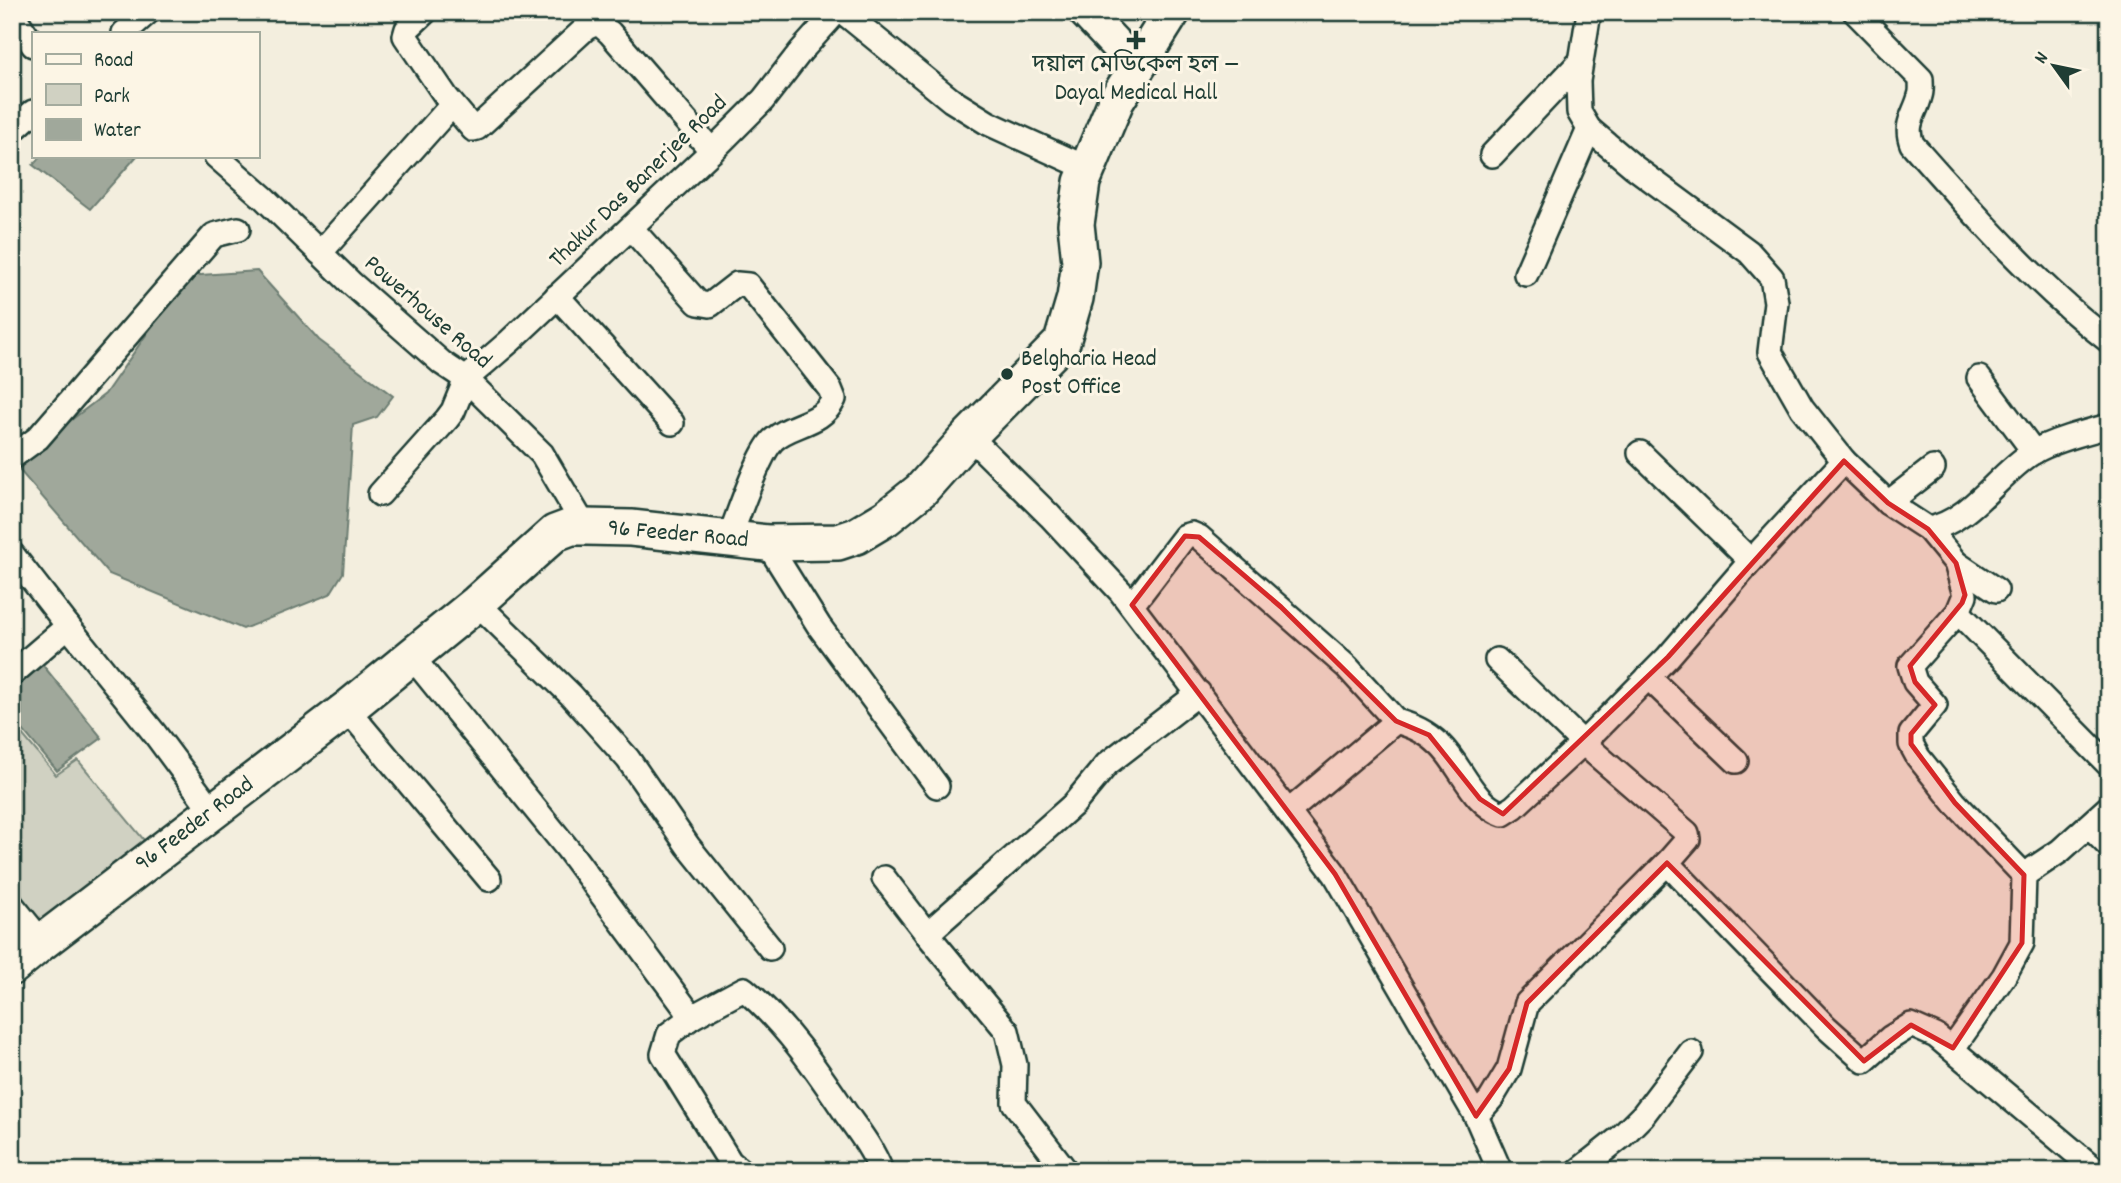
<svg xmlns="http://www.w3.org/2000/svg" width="2121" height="1183" font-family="Dekko,'Noto Sans Bengali',sans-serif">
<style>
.green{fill:#d0d1c2;stroke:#78877b;stroke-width:2}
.water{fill:#a0a89b;stroke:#6c7d72;stroke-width:2}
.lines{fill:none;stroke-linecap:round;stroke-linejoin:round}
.street-casing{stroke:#1f3d34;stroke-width:28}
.secondary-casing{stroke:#1f3d34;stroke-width:37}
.primary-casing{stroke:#1f3d34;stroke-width:40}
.street{stroke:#fcf5e5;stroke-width:23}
.secondary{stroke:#fcf5e5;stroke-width:32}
.primary{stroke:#fcf5e5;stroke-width:35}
.marked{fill:#d62828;fill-opacity:0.2;stroke:#d62828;stroke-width:5;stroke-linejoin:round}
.poi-dot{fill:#1f3d34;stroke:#fcf5e5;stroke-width:2.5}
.labels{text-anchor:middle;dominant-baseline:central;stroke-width:6;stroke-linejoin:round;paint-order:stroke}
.poi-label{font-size:24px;fill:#1f3d34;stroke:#fcf5e5}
.street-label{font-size:24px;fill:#1f3d34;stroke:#fcf5e5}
</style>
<rect width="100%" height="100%" fill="#f3eede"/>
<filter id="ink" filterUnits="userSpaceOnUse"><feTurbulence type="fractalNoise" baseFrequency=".0143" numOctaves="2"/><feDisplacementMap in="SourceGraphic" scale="14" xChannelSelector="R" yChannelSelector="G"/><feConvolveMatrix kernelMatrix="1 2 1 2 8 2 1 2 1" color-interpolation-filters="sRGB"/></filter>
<g filter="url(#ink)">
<polygon class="green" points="12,722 56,775 78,760 149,846 40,930 12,895"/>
<g class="water">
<polygon points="41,156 137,156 90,209 33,165"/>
<polygon points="257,271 319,340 393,396 377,417 353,425 343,573 330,594 243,629 109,574 14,464 105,394 187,276"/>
<polygon points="42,664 102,738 57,771 12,717 12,689"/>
</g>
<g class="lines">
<g class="street-casing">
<g id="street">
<polyline points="425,12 407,29 405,36 447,98 473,129 477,128 586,28 595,24 602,26 610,33 712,151"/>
<polyline points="843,12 951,100 988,123 1087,168"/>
<polyline points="1589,12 1578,81 1579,112 1589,129 1634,167 1749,252 1772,278 1776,302 1770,352 1802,408 1844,461 1751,561 1668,657 1583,743 1687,833 1688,839 1667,863 1826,1027 1864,1061 1890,1038 1911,1025 1936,1036 2097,1171"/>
<path d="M 1855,12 L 1921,79 C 1921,85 1922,91 1920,96 C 1915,115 1904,124 1912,144 C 1974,214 2035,284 2109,341"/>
<polyline points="12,13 33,45"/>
<polyline points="124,33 148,12"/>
<polyline points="12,131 33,112"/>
<polyline points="1492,155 1581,61"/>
<polyline points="216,156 264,198 352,284 442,363 466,379 542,454 585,527"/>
<path d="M 631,228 L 698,303 L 710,305 L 737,284 L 748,285 L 830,389 L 834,399 C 822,425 791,423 773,440 C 758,455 738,516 729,539"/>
<polyline points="320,253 452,105"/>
<polyline points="1526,274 1589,129"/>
<polyline points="557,296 672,423"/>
<polyline points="1979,378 2034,452"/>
<polyline points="969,436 1050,516 1121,592 1335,874 1476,1116 1500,1171"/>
<polyline points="1640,453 1751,561"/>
<polyline points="12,457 38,438 214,235 238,229"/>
<path d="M 1844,461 L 1888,503 L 1928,529 C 1970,522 1997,475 2032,453 C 2051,441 2086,432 2109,426"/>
<polyline points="380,494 447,419 453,411 466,379 510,341 712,151 763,100 801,51 836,12"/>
<polyline points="1888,503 1933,468"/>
<polyline points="1928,529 1956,563 1965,595 1958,612 1910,666 1915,682 1935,705 1911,734 1911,744 1918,757 1955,803 2024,875 2022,943 2004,976 1953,1048"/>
<polyline points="767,543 819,626 937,786"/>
<polyline points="12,554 68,626 155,734 213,812"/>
<polyline points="1956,563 1996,590"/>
<polyline points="477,603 571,695 628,759 688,846 770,948"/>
<polyline points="1132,605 1185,536 1192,534 1199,537 1347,667 1396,721 1288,812"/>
<polyline points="1958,612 2109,765"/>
<polyline points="412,657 567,848 692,1017 669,1034 663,1054 730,1162 741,1171"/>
<polyline points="12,674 68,626"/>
<polyline points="1648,677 1736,761"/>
<polyline points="347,709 489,879"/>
<path d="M 1396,721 C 1413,726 1427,732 1440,745 C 1462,766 1472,804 1503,814 L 1514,807 L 1583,743 L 1497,660"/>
<polyline points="2089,826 2109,846"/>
<polyline points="2024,875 2060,851 2109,807"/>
<polyline points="884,878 927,934"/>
<polyline points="12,905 42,942"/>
<path d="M 692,1017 L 744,989 C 785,1023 817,1070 847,1115 C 860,1133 873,1150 881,1171"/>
<polyline points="1476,1116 1491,1099 1509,1069 1527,1003 1667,863"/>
<polyline points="1066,1171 1014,1103 1015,1065 1007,1031 927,934 1074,804 1107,764 1199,693"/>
<polyline points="1578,1171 1621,1137 1643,1115 1691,1052"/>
</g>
</g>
<g class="secondary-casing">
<polyline id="secondary" points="1085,12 1137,67"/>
</g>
<g class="primary-casing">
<polyline id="primary" points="12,967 42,942 347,709 477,603 555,533 571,527 585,527 631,528 767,543 838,542 856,536 886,518 921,490 969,436 1062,342 1075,298 1080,262 1076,224 1082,182 1116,101 1172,12"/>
</g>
<use href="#street" class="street"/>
<use href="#secondary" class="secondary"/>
<use href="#primary" class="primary"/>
</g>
</g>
<path class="marked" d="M 1844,461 L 1888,503 L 1928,529 L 1956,563 L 1965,595 L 1962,603 L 1910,666 L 1915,682 L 1935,705 L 1911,734 L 1911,744 L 1955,803 L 2024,875 L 2022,943 L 1953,1048 L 1911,1025 L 1864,1061 L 1667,863 L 1527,1003 L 1509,1069 L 1476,1116 L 1335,874 L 1132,605 L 1185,536 L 1199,537 L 1281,607 L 1396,721 L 1429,735 L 1480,799 L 1503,814 L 1668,657 Z"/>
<g class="poi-dot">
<path d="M1132.5 29.5h7v7h7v7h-7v7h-7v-7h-7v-7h7z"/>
<circle cx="1007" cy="374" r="7"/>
</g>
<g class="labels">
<g class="poi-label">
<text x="1136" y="66">দয়াল মেডিকেল হল —<tspan x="1136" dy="28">Dayal Medical Hall</tspan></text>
<text x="1021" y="360" text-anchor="start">Belgharia Head<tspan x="1021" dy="28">Post Office</tspan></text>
</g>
<g class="street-label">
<text transform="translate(639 182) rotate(-44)">Thakur Das Banerjee Road</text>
<text transform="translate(427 313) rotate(41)">Powerhouse Road</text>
<text transform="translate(678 535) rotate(5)">96 Feeder Road</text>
<text transform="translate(195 825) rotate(-37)">96 Feeder Road</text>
</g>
</g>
<rect width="2121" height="1183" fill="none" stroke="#fcf5e5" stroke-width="42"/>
<rect x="21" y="21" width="2079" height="1141" fill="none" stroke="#1f3d34" stroke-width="2.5" filter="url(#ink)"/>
<rect x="32" y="32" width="228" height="126" fill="#fcf5e5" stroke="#a4ab9e" stroke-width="2"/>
<rect x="46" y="54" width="35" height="10" fill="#fcf5e5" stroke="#a4ab9e" stroke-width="2"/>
<text x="94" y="66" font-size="21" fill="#1f3d34">Road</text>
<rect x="46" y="84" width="35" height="21" fill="#d0d1c2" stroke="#a4ab9e" stroke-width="2"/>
<text x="94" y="102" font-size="21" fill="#1f3d34">Park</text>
<rect x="46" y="119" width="35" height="21" fill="#a0a89b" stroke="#a4ab9e" stroke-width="2"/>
<text x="94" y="136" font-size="21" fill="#1f3d34">Water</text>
<g transform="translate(2054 66) rotate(303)" stroke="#fcf5e5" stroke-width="5" paint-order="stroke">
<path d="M0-5L12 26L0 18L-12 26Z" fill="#1f3d34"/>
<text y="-10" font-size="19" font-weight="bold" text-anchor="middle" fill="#1f3d34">N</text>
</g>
</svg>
